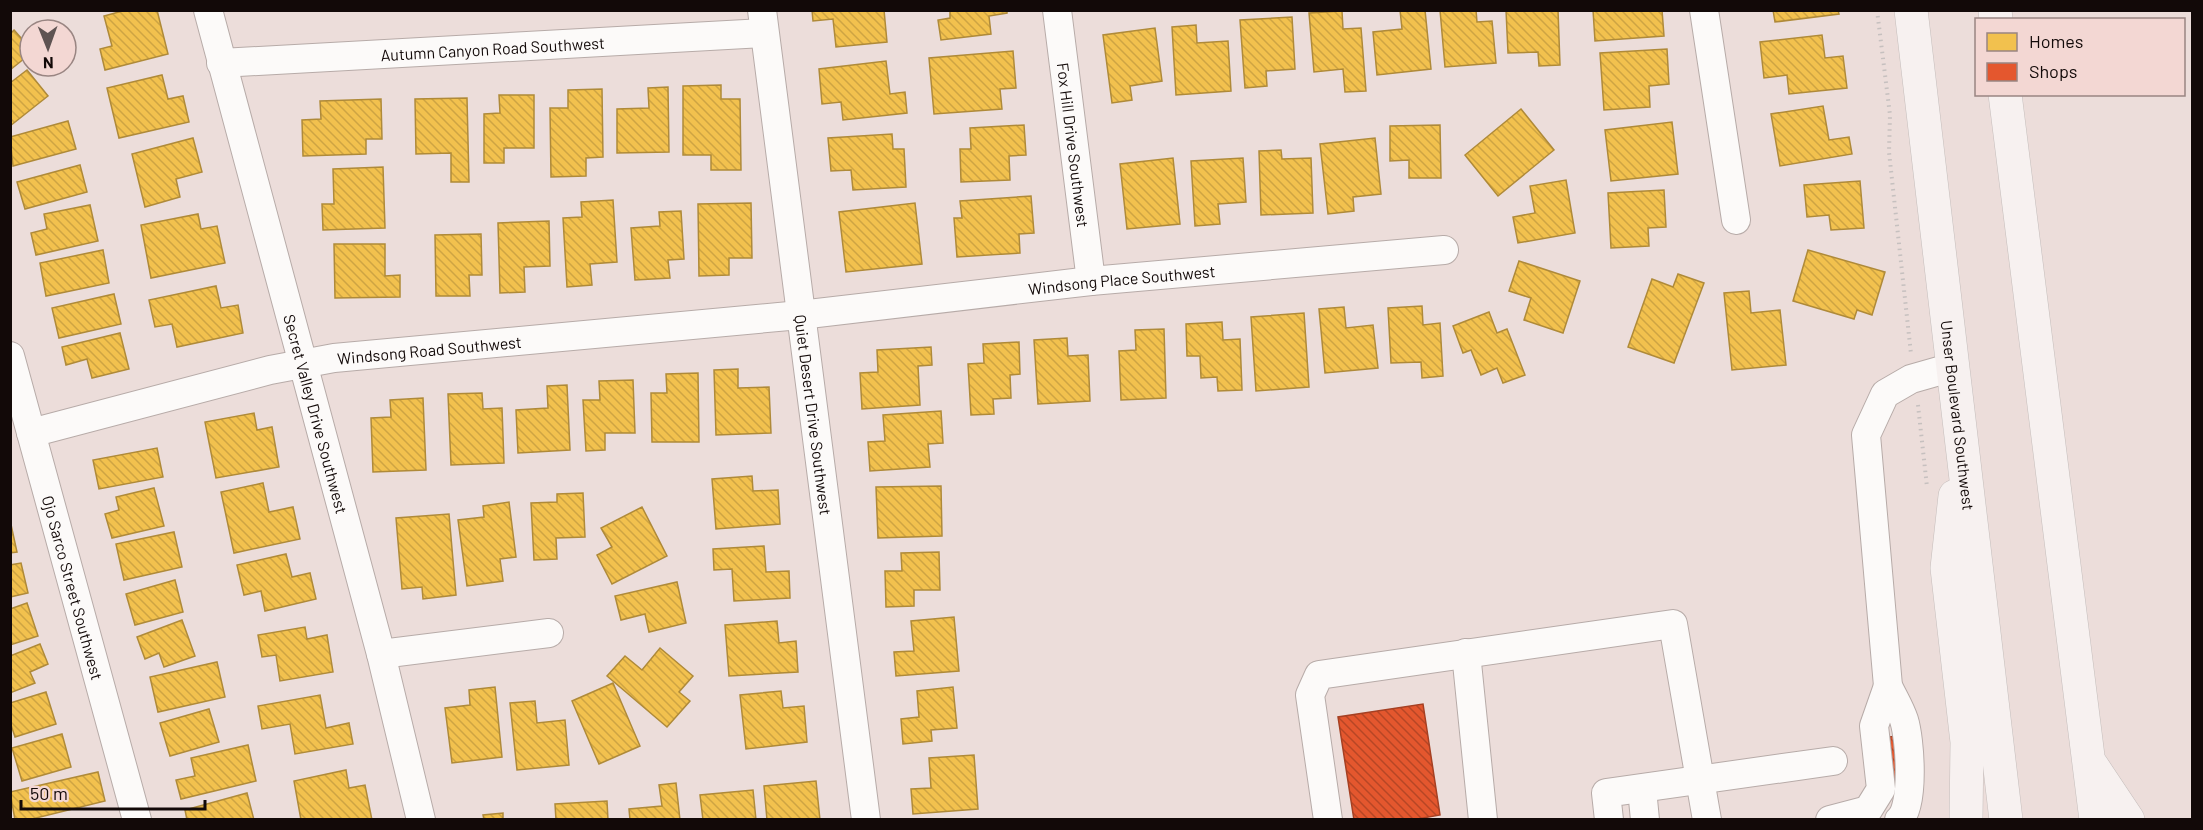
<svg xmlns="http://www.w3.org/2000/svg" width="2203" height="830" font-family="Barlow,sans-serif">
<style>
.homes{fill:url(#homes-back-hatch);stroke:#af8a39;stroke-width:1.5}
.shops{fill:url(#shops-back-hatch);stroke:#a54023;stroke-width:1.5}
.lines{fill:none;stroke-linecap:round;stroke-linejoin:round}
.minor-casing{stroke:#b7aba8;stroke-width:30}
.major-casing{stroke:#c4bdbb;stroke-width:34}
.path{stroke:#c6c0bf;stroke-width:4;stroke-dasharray:1.5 4.5;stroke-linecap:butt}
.minor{stroke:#fcfaf9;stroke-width:28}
.major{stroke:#f7f1f0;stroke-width:33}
.labels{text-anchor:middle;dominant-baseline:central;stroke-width:6;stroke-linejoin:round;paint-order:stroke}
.street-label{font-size:16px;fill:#120908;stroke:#f3d7d3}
</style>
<defs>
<pattern id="homes-back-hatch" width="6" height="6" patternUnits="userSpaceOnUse" patternTransform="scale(1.5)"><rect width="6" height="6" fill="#f2c14e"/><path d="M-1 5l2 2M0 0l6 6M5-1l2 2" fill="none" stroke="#cea443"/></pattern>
<pattern id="shops-back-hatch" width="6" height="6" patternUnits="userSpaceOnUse" patternTransform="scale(1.5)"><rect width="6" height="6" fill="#e4572e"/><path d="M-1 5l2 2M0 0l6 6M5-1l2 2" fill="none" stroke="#b74625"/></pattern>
</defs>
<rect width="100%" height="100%" fill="#ecddda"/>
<g class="homes">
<polygon points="126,10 157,10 168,54 105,70 100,49 112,46 104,16"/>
<polygon points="812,10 884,10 887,42 836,47 833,19 813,21"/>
<polygon points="950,10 1007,10 1007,13 989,16 991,34 941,40 938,20 950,18"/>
<polygon points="1400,10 1425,10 1431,69 1377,75 1373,32 1402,29"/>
<polygon points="1440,10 1476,10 1477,22 1492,21 1496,63 1445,67"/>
<polygon points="1506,10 1558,10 1560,65 1539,66 1538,52 1508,53"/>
<polygon points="1593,10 1662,10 1664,36 1595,41"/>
<polygon points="1773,10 1838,10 1839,14 1775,22"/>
<polygon points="1342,11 1343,29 1361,28 1366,91 1345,92 1343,69 1314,72 1309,13"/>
<polygon points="1292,17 1295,69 1266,71 1267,86 1245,88 1240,20"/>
<polygon points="1196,25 1197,43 1228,41 1231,91 1176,95 1172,27"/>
<polygon points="1155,28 1162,81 1130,86 1132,100 1112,103 1103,35"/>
<polygon points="14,30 30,48 30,54 10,70 10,34"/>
<polygon points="1822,35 1825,58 1843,56 1847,88 1789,94 1787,75 1764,78 1760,42"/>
<polygon points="1667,49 1669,84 1649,86 1650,107 1604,110 1600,53"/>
<polygon points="1013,51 1016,88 1000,89 1002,109 934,114 929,58"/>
<polygon points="886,61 890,94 905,92 907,113 843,120 841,102 822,104 819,69"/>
<polygon points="27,70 48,96 10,126 10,83"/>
<polygon points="162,75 168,99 183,96 189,122 119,138 107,88"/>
<polygon points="721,85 721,99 740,99 741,170 711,170 711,155 683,155 683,86"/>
<polygon points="668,87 669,152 617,153 617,109 649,108 648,88"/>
<polygon points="602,89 603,157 586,158 586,176 551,177 550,108 568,108 568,90"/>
<polygon points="499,95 534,95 534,148 504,148 504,163 484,163 484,114 500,113"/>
<polygon points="467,98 469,182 451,182 451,153 416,154 415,99"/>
<polygon points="381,99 382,139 366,139 366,154 303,156 302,120 321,119 320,101"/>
<polygon points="1823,106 1829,140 1849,137 1852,154 1780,166 1771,114"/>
<polygon points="1521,109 1554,150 1498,196 1465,155"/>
<polygon points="68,121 76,149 13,166 10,137"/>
<polygon points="1672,122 1678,174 1611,181 1605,130"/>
<polygon points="1024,125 1026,155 1009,156 1010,180 961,182 960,149 971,149 970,128"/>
<polygon points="1440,125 1441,178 1409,178 1409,160 1390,161 1390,126"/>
<polygon points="892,134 893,149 904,149 906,187 853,190 851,170 831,171 828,138"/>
<polygon points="193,138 202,172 176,179 180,197 145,207 132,154"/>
<polygon points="1375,138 1381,194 1353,197 1354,211 1328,214 1320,144"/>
<polygon points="1281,150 1282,159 1311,158 1313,213 1261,215 1259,151"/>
<polygon points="1173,158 1180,224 1127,229 1120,164"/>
<polygon points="1243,158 1246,202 1218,204 1220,224 1195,226 1191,161"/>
<polygon points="80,165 87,192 25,209 17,182"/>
<polygon points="383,167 385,228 323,230 322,204 334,204 333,169"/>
<polygon points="1566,180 1575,233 1518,243 1513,217 1535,213 1530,186"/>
<polygon points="1860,181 1864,228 1831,230 1829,215 1807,217 1804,185"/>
<polygon points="1664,190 1666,227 1648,228 1649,246 1611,248 1608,193"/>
<polygon points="1031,196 1034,233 1019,234 1020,253 957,257 954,218 962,218 960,201"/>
<polygon points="613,200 617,262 590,264 592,285 567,287 563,218 582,217 581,202"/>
<polygon points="751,203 752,258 729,258 729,275 699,276 698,204"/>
<polygon points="915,203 922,264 846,272 839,212"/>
<polygon points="90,205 98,241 36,255 31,233 47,229 44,214"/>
<polygon points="681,211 684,259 668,260 670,278 635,280 631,228 660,226 659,212"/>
<polygon points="198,214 201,229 217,226 225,263 151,278 141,225"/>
<polygon points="549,221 550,266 524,267 525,292 500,293 498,223"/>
<polygon points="481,234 482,275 469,275 470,296 436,296 435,235"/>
<polygon points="334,244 385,244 385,276 400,275 400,297 335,298"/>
<polygon points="103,250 109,283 46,296 40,263"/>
<polygon points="1808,250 1885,272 1872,315 1857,310 1854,319 1793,301"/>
<polygon points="1519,261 1580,281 1563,333 1524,320 1531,298 1509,291"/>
<polygon points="1678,274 1704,283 1674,363 1628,347 1652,279 1673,287"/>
<polygon points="216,286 221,308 238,305 243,333 177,347 172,324 155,327 149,300"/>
<polygon points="1749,291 1751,313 1780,310 1786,365 1732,370 1724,293"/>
<polygon points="114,294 121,324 59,338 52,308"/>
<polygon points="1422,306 1423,325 1440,323 1443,376 1422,378 1421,362 1391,363 1388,308"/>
<polygon points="1344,307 1346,328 1373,325 1378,368 1325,373 1319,309"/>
<polygon points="1489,312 1497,333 1507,329 1525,375 1503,383 1497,368 1481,375 1471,350 1463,353 1453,326"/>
<polygon points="1304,313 1309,387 1256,391 1251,317"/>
<polygon points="1222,322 1223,340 1240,339 1242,390 1218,391 1217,377 1201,378 1200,356 1187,356 1186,324"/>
<polygon points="1164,329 1166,398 1121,400 1119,351 1136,350 1135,330"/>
<polygon points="120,333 129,369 92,378 87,359 66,365 62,347"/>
<polygon points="1067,338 1068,356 1088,355 1090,401 1038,404 1034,340"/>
<polygon points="1019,342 1020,374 1010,375 1011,398 993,399 994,414 971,415 968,364 984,363 983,344"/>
<polygon points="931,347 932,365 918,366 920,405 862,409 860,373 878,372 877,350"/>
<polygon points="738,369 738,388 769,387 771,433 716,435 714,370"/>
<polygon points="698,373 699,442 652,442 651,393 667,393 666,374"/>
<polygon points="633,380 635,433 605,433 605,450 586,451 583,400 600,400 599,381"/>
<polygon points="567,385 570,450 518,453 516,410 548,408 547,386"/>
<polygon points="482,393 483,409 502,408 504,463 451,465 448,394"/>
<polygon points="423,398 426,470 373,472 371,418 391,417 390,400"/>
<polygon points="941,411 943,443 928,444 930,467 870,471 868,442 885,441 883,415"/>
<polygon points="254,413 257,430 272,427 279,467 216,478 205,422"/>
<polygon points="157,448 163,477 99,489 93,460"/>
<polygon points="752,476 753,491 778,490 780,524 716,529 712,479"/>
<polygon points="263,483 269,512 293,507 300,539 234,553 221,492"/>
<polygon points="941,486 942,536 878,538 876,487"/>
<polygon points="154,488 164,526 112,538 105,514 119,510 116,497"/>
<polygon points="583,493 585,537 556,538 557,559 534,560 531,503 557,502 557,494"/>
<polygon points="509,502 516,557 500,559 503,581 467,586 458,520 484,517 483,506"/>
<polygon points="642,507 667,556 612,584 597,555 612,547 601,528"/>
<polygon points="449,514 456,595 423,599 422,587 402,589 396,518"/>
<polygon points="10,520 17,552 10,553"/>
<polygon points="174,532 182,567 124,580 116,544"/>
<polygon points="764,546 766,572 789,571 790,598 734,601 732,569 714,570 713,549"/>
<polygon points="939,552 940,590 914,590 914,606 886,607 885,571 902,571 901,553"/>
<polygon points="286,554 292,577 310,573 316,599 265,611 261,591 244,595 237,565"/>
<polygon points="21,563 28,593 10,597 10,565"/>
<polygon points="175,580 183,612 135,625 126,594"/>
<polygon points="677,582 686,623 649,632 645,614 621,620 615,596"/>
<polygon points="27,603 38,636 10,645 10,609"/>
<polygon points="954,617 959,671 896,676 894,652 914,651 911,621"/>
<polygon points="182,620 195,656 164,667 159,653 145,659 137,637"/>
<polygon points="777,621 779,643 796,641 798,672 729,676 725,625"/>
<polygon points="305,627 307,639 327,635 333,672 280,681 276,655 262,657 258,635"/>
<polygon points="40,644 48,664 30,672 35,683 10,693 10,656"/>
<polygon points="660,648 693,676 679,692 690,701 667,727 607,676 625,656 642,670"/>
<polygon points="217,662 225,697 158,712 150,677"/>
<polygon points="613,683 640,746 599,764 572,701"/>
<polygon points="495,687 502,757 452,763 445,708 470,705 469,690"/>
<polygon points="953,687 957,728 931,730 932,741 903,744 901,719 919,717 917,691"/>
<polygon points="781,691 783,708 804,706 807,742 746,749 740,695"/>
<polygon points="46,692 56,724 15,737 10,722 10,703"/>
<polygon points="320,695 326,728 349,723 353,744 295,754 290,724 262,729 258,706"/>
<polygon points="535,701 537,723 565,720 569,765 517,770 510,703"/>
<polygon points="209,709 219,742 170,756 160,723"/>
<polygon points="62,734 71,767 22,781 12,748"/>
<polygon points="248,745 256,781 181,799 176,780 195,776 191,758"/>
<polygon points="974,755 978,809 913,814 911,789 931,788 929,758"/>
<polygon points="346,770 349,788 365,785 372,820 301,820 294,781"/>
<polygon points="98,772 105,801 28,820 15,820 10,792"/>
<polygon points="816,781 820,820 767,820 764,786"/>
<polygon points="676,783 680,820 630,820 629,809 662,806 659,785"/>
<polygon points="753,790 756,820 703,820 700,795"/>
<polygon points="247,793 254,820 187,820 185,810"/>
<polygon points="607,801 608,820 556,820 555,804"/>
<polygon points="503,813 503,820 484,820 483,815"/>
</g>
<g class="shops">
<polygon points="1423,704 1440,815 1412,820 1354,820 1338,717"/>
<polygon points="1897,736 1902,779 1887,781 1881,738"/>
</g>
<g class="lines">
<g class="minor-casing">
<g id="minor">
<path id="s1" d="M 208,10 L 381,654 L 421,820"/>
<path id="s2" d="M 762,10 L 866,820"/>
<path id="s3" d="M 1057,10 L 1091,281"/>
<polyline points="1704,10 1736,220"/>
<path id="s4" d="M 221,63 L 764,33"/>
<path id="s5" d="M 10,356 L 137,820"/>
<path id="s6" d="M 31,433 L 270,370 L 334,358 L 800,315 L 1091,281 L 1444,250"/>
<polyline points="1466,653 1483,820"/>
<polyline points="381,654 549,633"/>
<polyline points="1642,789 1645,820"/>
<polyline points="1328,820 1310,695 1319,675 1673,624 1707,820"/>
<polyline points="1609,820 1606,793 1833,761"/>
<polyline points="1830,820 1868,810 1881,789 1874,726 1888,686"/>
<path d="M 1899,820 C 1915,806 1910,739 1904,720 C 1900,708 1893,697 1888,686 L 1866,435 L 1885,394 L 1911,379 L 1953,367"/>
</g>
</g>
<g class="major-casing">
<g id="major">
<path id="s7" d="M 1911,10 L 2006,820"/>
<polyline points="1995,10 1996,20"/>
<polyline points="2005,94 2096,820"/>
<polyline points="1955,496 1947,568 1967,742 1966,820"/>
<polyline points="2092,766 2128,820"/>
</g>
</g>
<g class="path">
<polyline points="1877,10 1890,115 1889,152 1911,354"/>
<polyline points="1918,405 1927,487"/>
</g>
<use href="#minor" class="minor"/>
<use href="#major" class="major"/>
</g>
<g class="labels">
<g class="street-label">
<text stroke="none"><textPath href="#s4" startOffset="272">Autumn Canyon Road Southwest</textPath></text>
<text stroke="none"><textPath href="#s3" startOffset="136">Fox Hill Drive Southwest</textPath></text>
<text stroke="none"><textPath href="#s6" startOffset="1104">Windsong Place Southwest</textPath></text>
<text stroke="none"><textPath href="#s6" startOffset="408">Windsong Road Southwest</textPath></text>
<text stroke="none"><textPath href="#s1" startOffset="418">Secret Valley Drive Southwest</textPath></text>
<text stroke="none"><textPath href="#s2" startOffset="408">Quiet Desert Drive Southwest</textPath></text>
<text stroke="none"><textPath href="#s7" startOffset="408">Unser Boulevard Southwest</textPath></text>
<text stroke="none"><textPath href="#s5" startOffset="240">Ojo Sarco Street Southwest</textPath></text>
</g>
</g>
<rect width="2203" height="830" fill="none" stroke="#120908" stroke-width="24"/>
<rect x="1975" y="18" width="210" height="78" fill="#f3d7d3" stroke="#998582" stroke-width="1.5"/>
<rect x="1987" y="33" width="30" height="18" fill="#f2c14e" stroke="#998582" stroke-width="1.5"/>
<text x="2029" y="48" font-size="18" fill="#120908">Homes</text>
<rect x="1987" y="63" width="30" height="18" fill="#e4572e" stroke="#998582" stroke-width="1.5"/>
<text x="2029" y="78" font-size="18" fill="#120908">Shops</text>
<g transform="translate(48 48) rotate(179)"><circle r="28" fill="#f3d7d3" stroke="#998582" stroke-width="1.5"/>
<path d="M0-4.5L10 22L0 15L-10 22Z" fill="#5e5352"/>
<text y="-9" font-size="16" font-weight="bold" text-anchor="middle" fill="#120908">N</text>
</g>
<path d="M21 800v9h184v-9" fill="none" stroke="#120908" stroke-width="3"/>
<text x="30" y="800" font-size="18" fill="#120908" stroke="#f3d7d3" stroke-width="4.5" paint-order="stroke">50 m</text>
</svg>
